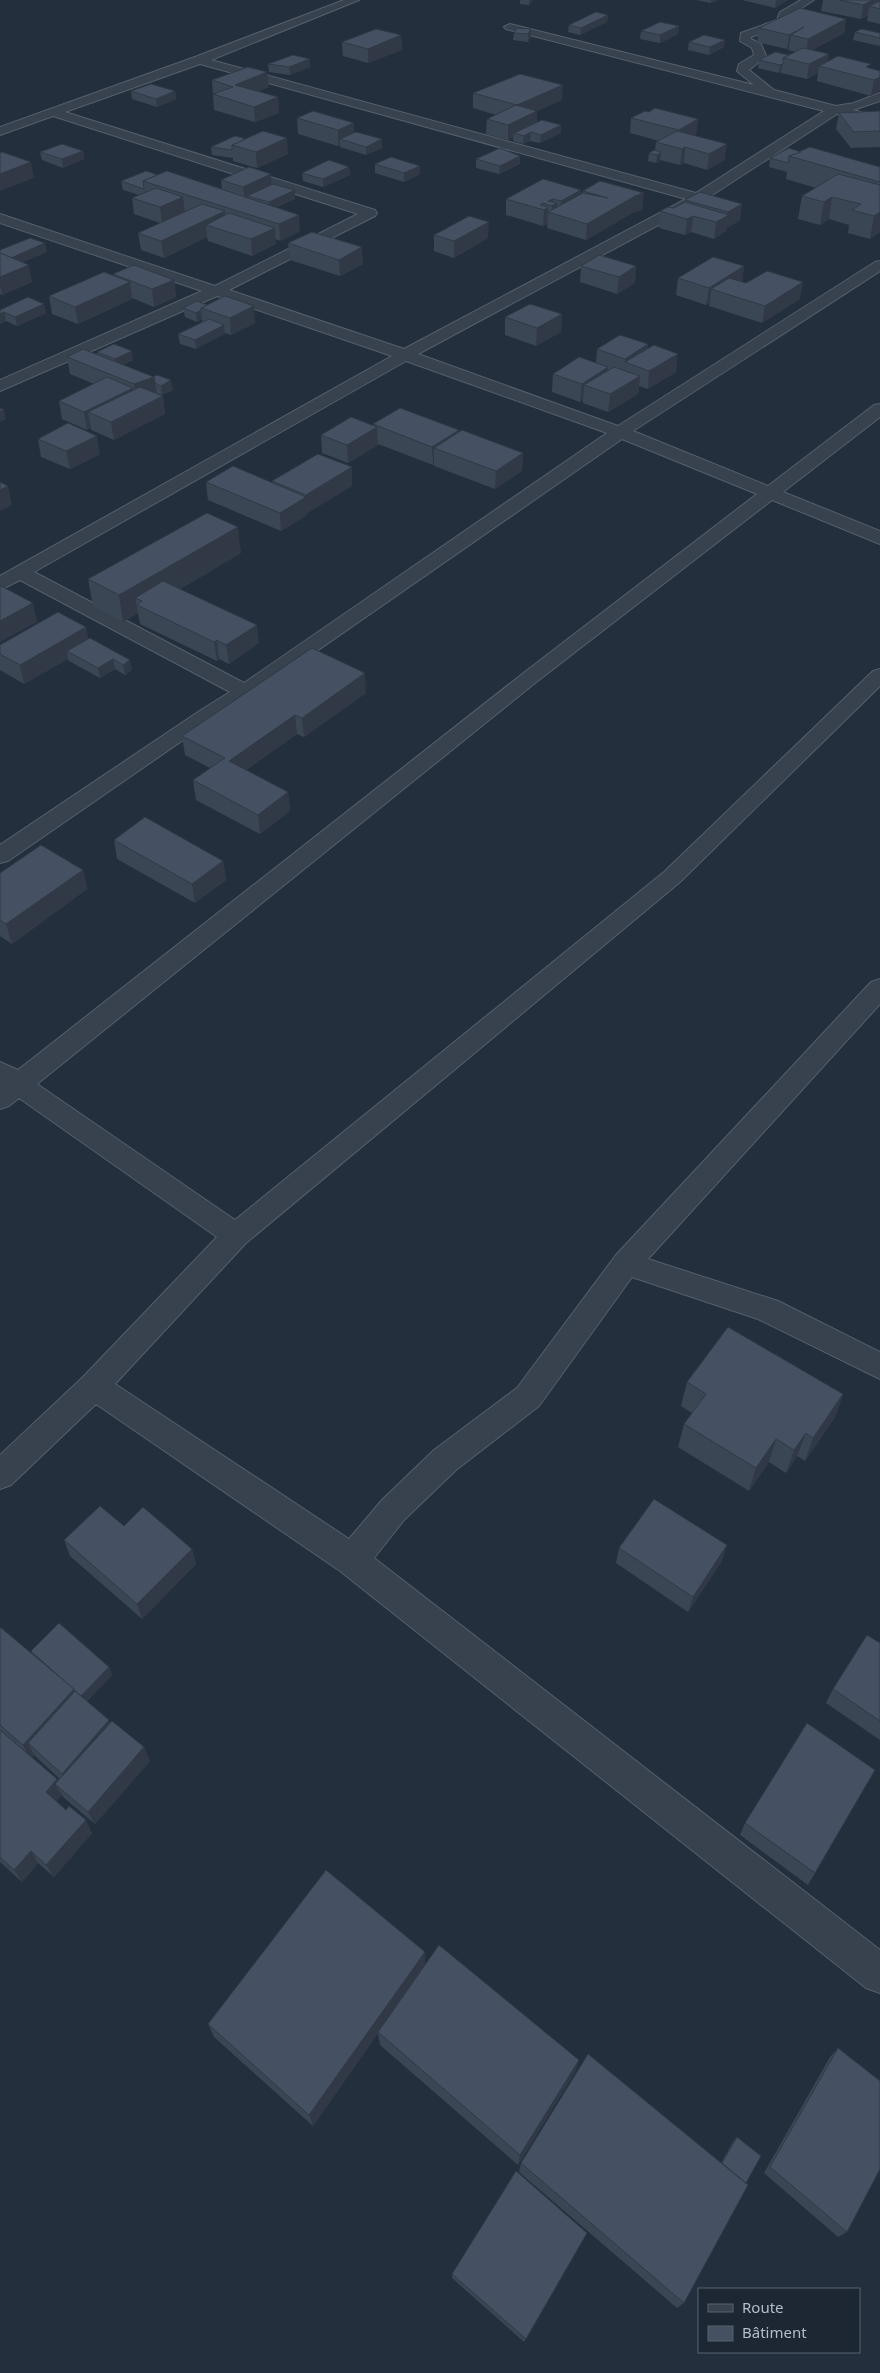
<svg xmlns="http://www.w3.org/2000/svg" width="880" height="2373" font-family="'Noto Sans',sans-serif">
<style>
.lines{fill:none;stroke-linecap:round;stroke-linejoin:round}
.minor-casing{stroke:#565f6c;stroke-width:2}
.minor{fill:#38414e;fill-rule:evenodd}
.wall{fill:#3b4654;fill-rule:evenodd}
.shaded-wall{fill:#303945}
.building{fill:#455162;stroke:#303945}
</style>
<rect width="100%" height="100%" fill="#242f3e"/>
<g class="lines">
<g class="minor-casing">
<path id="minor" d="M 344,0 L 359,0 L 211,60 L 696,193 L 824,111 L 506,29 L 504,27 L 510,24 L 754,85 L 737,71 L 739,64 L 754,55 L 752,48 L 740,41 L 741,33 L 777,20 L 780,12 L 801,0 L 814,0 L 789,16 L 786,24 L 751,37 L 751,39 L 761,44 L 766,56 L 749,70 L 774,90 L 836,106 L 854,103 L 880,93 L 880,101 L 853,110 L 880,117 L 880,125 L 837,114 L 703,201 L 418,354 L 618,426 L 875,262 L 880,261 L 880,271 L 633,431 L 768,486 L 874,405 L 880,404 L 880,417 L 783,492 L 880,531 L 880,544 L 772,500 L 535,683 L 37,1084 L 235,1220 L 664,872 L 873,671 L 880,669 L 880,686 L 680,882 L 246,1243 L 115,1384 L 349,1539 L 382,1500 L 434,1450 L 517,1388 L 616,1255 L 871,982 L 880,979 L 880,1004 L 648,1259 L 778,1301 L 880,1352 L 880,1379 L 758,1319 L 632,1277 L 539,1406 L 456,1470 L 404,1520 L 374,1558 L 880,1950 L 880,1993 L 866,1988 L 340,1571 L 96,1404 L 11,1485 L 0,1489 L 0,1455 L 83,1377 L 217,1237 L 19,1098 L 9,1106 L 0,1109 L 0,1062 L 18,1070 L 521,675 L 757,494 L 622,439 L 252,696 L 215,718 L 8,861 L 0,863 L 0,845 L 201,710 L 230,692 L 20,580 L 0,590 L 0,576 L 392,356 L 217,296 L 0,391 L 0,380 L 202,291 L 0,223 L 0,214 L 215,286 L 358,214 L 53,116 L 0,135 L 0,127 L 195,57 ZM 200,64 L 686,199 L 404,349 L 229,290 L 375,216 L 377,213 L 375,210 L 65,112 ZM 406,361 L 607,433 L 244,683 L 34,572 Z"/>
</g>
<use href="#minor" class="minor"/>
</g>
<g class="wall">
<polygon points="520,0 533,0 529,5 520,4"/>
<polygon points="696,0 718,0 711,3"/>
<polygon points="742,0 788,0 775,8"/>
<polygon points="823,0 880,0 880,24 867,21 868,16 861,19 821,11"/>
<polygon points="608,15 607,22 580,35 568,32 569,25"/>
<polygon points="846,19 844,33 812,50 829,54 827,62 880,71 871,96 817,81 818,73 807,79 781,73 781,71 779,73 758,68 759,60 789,55 796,52 788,50 789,48 787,49 757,42 759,28"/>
<polygon points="679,26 678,34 660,43 640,39 641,31"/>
<polygon points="531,29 531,37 528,42 513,40 514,33"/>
<polygon points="855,32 880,33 880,46 853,40"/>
<polygon points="401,35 402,50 368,63 343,56 342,42"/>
<polygon points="689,42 724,47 709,55 688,50"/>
<polygon points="310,59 310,67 290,75 269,72 268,64"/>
<polygon points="212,80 269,87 258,91 278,97 279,113 255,122 214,110"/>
<polygon points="131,91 175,91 176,99 157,107 132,99"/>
<polygon points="473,93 562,100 537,111 537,122 561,133 540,143 530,141 523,144 513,141 513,137 508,140 486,134 487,119 496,115 473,108"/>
<polygon points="880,111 880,147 851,148 836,129 839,113"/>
<polygon points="649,112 698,119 696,134 694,136 725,160 707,170 684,163 680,165 660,160 660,161 656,163 648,161 649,153 655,151 656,142 659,141 630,133 631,118"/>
<polygon points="297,118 354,132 382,148 366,155 340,147 340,145 338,146 298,134"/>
<polygon points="235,136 288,154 257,168 233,161 233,158 212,155 211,147"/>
<polygon points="83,151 84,159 63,168 42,160 40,152"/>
<polygon points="801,152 880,167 880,232 870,239 848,233 849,225 829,219 820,225 798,219 802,196 816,188 786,179 787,172 769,167 770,158"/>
<polygon points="520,156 520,164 499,174 476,168 476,159"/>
<polygon points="375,164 420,174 404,182 375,173"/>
<polygon points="349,167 350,175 323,187 303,181 302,173"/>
<polygon points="158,175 222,189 221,180 272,184 295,190 295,199 277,207 300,231 280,241 276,239 276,244 252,256 208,241 207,237 164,258 141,250 138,233 160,223 134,214 132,198 139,195 123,190 121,181"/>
<polygon points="600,181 642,210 634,212 586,240 547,228 548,221 547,224 543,226 506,215 506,199 581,194 582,193 583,191"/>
<polygon points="700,192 740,220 727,228 726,231 714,239 691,232 685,235 659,228 660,211 674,208 685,202 685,200"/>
<polygon points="434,235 488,238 454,258 434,251"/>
<polygon points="288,243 363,264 340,276 290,260"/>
<polygon points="0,250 47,252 23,262 32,282 2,295 0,294"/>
<polygon points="581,266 636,266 635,283 617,294 580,282"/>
<polygon points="744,266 742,282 800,299 762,323 709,306 710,303 706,305 676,295 678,278"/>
<polygon points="113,274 174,280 176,297 154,307 132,298 132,299 78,324 52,314 49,296 113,276"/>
<polygon points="197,301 255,323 231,335 225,333 196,349 180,344 178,334 202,322 202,319 197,322 185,317 183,308"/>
<polygon points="0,310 46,313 17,326 6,321 0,324"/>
<polygon points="562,314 561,332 536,346 505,335 505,317"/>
<polygon points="648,344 648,349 676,372 648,389 639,386 638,394 608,412 583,403 583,400 580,402 552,392 553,374 596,363 597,349"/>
<polygon points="97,352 133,360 123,365 173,390 162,395 156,393 163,396 165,414 114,440 91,430 91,428 87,430 62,419 59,401 94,384 70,374 67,357 97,355"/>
<polygon points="373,424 459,430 459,432 523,453 522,471 495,489 434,466 434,464 433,465 378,444 378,445 348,463 322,453 321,435 373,425"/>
<polygon points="38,439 100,454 70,469 41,457"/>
<polygon points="272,481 352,486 307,513 307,515 281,531 208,500 206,482 272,483"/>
<polygon points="241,553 180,589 259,643 229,664 219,659 217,661 140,624 138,613 123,622 93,606 88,579"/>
<polygon points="86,627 88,639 132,670 125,675 115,669 100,678 69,661 68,659 24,684 0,670 0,645"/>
<polygon points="366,693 304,737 297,734 246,770 288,792 290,811 260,834 196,800 193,780 210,768 185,755 182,736"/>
<polygon points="114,840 223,861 226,880 195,903 117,859"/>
<polygon points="83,870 87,889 12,944 0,936 0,873"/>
<polygon points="687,1382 843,1394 835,1417 805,1461 797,1456 786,1473 769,1462 749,1491 678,1447 684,1424 692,1413 681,1406"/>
<polygon points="124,1526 192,1549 196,1564 142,1619 70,1556 64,1540"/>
<polygon points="619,1548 722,1561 688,1612 616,1563"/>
<path d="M 0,1627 L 32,1654 L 31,1651 L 109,1667 L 112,1675 L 87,1701 L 150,1761 L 95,1824 L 63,1797 L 62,1795 L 56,1801 L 92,1833 L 54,1877 L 38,1863 L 22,1882 L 0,1862 ZM 34,1755 L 35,1756 L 60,1779 L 58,1781 L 57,1779 L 32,1757 Z"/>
<polygon points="880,1643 880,1740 826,1703 833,1689"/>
<polygon points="745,1823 815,1873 808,1885 740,1835"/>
<polygon points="425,1965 579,2060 575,2072 518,2165 380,2045 378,2033 313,2126 214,2037 208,2024"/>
<polygon points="838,2048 847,2232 838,2237 764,2173 830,2057"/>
<polygon points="737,2137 746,2183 684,2303 677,2308 519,2172 521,2163 721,2163 734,2140"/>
<polygon points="587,2233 524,2342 452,2278 452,2274"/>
</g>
<g class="shaded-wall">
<polygon points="529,0 533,0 529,5"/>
<polygon points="711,0 718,0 711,3"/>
<polygon points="776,0 788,0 775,8"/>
<polygon points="873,0 880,0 880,9 869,6 868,16 861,19 863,5"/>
<polygon points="608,15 607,22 580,35 581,28"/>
<polygon points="846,19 844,33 806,54 808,39"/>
<polygon points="679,26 678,34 660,43 660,35"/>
<polygon points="804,27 791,35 789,48 787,49 789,35"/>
<polygon points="531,29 531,37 528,42 528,34"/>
<polygon points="401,35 402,50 368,63 368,49"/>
<polygon points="725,40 724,47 709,55 710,47"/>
<polygon points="829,54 826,68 819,66 818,73 807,79 809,64"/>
<polygon points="310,59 310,67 290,75 289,67"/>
<polygon points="783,64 781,71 779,73 780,65"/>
<polygon points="267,72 269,87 237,100 235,85"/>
<polygon points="880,77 880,91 871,96 874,80"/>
<polygon points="563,85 562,100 537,111 537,126 514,133 513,137 508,140 508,125 517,105"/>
<polygon points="175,91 176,99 157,107 156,99"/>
<polygon points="278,97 279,113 255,122 254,107"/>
<polygon points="698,119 696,134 678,145 679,130"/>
<polygon points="354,123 354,139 340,139 340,145 338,146 338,130"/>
<polygon points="561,125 561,133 540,143 541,135"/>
<polygon points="531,132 530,141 523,144 524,136"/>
<polygon points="287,138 288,154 257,168 256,152"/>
<polygon points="382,139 382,148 366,155 366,147"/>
<polygon points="727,144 725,160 707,170 709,154"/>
<polygon points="685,147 684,163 680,165 682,149"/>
<polygon points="83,151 84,159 63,168 62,159"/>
<polygon points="661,152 660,161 656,163 657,155"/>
<polygon points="520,156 520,164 499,174 500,166"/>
<polygon points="31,162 34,178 0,191 0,174"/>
<polygon points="420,166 420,174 404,182 404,173"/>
<polygon points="349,167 350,175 323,187 323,179"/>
<polygon points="271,174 272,191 247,196 248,202 245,203 243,187"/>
<polygon points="295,190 295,199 269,211 269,202"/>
<polygon points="581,190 580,206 560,216 561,201"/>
<polygon points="644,193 642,210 634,212 586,240 587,224 635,196"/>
<polygon points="183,197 185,213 162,224 160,207"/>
<polygon points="832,197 829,219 820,225 824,202"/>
<polygon points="553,199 552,205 557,203 556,214 552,213 552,206 548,201"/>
<polygon points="742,204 740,220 727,228 726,231 714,239 716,222 727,216 728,212"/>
<polygon points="548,207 547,224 543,226 544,210"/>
<polygon points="225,211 226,228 206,225 207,237 164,258 161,241"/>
<polygon points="880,212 880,232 870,239 874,216"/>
<polygon points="299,215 300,231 280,241 279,224"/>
<polygon points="693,216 691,232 685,235 687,219"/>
<polygon points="489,222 488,238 454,258 454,241"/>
<polygon points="275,228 276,244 252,256 251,239"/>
<polygon points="45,243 47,252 9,268 7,259"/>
<polygon points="362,247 363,264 340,276 339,260"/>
<polygon points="29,265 32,282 2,295 0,285 0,277"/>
<polygon points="636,266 635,283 617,294 619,277"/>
<polygon points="744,266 742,283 711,289 710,303 706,305 709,288"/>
<polygon points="174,280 176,297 154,307 152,289"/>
<polygon points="130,282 132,299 78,324 75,307"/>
<polygon points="803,282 800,299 762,323 765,306"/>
<polygon points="44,304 46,313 17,326 15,317"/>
<polygon points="254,306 255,323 231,335 230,318"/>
<polygon points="201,310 202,319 197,322 196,313"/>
<polygon points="4,312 6,321 0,324 0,314"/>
<polygon points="562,314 561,332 536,346 537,328"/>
<polygon points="224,325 225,334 196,349 195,340"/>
<polygon points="648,344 647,361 625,362 624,376 625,359"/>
<polygon points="132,351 133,360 116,368 115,359"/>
<polygon points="678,354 676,372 648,389 649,371"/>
<polygon points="608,367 607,385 584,385 583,400 580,402 582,384"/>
<polygon points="640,376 638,394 608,412 610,394"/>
<polygon points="154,377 157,395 137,402 134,384"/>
<polygon points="171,380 173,390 162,395 161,386"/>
<polygon points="133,388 135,406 88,412 91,428 87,430 84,412"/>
<polygon points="163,396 165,414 114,440 111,422"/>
<polygon points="4,410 6,419 0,422 0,412"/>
<polygon points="377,427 378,445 348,463 347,445"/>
<polygon points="459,430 459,448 434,448 434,464 433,465 432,447"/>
<polygon points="97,436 100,454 70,469 66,451"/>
<polygon points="523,453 522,471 495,489 496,471"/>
<polygon points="352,467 352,486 307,513 306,495"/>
<polygon points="8,486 12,505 0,511 0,490"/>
<polygon points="306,497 307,515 281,531 280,513"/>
<polygon points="238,527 241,553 145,609 142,601 135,598 138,613 123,622 119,595"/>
<polygon points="33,603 37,622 0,642 0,621"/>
<polygon points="257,625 259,643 229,664 226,645"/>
<polygon points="86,627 90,646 67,651 68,659 24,684 20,665"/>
<polygon points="217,640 219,659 217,661 214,642"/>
<polygon points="113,659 115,669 100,678 98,668"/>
<polygon points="130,660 132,670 125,675 123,665"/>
<polygon points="365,673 366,693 304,737 302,718"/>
<polygon points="295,715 297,734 231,780 229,761"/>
<polygon points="288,792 290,811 260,834 258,815"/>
<polygon points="223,861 226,880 195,903 192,884"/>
<polygon points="83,870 87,889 12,944 6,924"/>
<polygon points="843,1394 835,1417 805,1461 813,1438"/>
<polygon points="806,1433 797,1456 786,1473 794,1450"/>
<polygon points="776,1439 769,1462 749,1491 756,1468"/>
<polygon points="727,1545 722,1561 688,1612 693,1597"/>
<polygon points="192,1549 196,1564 142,1619 137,1604"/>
<polygon points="109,1667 112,1675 84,1703 81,1696"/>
<polygon points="74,1689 81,1703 28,1743 34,1755 30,1759 23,1745"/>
<polygon points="109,1720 115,1734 69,1787 62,1774"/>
<polygon points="144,1747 150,1761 95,1824 88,1812"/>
<polygon points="57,1779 63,1790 55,1784 62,1795 53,1805 46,1792"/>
<polygon points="86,1820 92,1833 54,1877 46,1865"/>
<polygon points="31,1851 38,1863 22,1882 14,1870"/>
<polygon points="425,1952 425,1967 313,2126 309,2115"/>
<polygon points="579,2060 575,2072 518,2165 520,2155"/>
</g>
<g class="building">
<polygon points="839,0 873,0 863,5"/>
<polygon points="880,1 880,9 869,6"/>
<polygon points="800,8 846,19 808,39 791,35 804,27 789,35 759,28"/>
<polygon points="596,12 608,15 581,28 569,25"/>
<polygon points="660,22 679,26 660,35 641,31"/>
<polygon points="517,28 531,29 528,34 514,33"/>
<polygon points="376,29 401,35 368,49 342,42"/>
<polygon points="861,29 880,33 880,38 855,32"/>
<polygon points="704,35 725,40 710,47 689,42"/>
<polygon points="803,48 829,54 809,64 783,58"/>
<polygon points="775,52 789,55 783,58 783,64 780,65 759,60"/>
<polygon points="293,55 310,59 289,67 268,64"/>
<polygon points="838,56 871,64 866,67 880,71 880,77 874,80 819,66"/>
<polygon points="248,67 267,72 235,85 278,97 254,107 213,94 233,87 212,80"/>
<polygon points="520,74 563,85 517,105 473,93"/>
<polygon points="151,84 175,91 156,99 131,91"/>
<polygon points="516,105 537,111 508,125 487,119"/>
<polygon points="655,108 698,119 679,130 631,118 645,111 649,112"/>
<polygon points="313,111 354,123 338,130 297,118"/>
<polygon points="880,111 880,131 854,132 839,113"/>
<polygon points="542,120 561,125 541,135 531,132 524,136 514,133"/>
<polygon points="263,131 287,138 256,152 232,145"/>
<polygon points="677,131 727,144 709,154 685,147 682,149 656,142"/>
<polygon points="356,132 382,139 366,147 340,139"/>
<polygon points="235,136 246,139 232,145 232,150 211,147"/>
<polygon points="62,144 83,151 62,159 40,152"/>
<polygon points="810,147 880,167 880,182 789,156"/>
<polygon points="500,148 520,156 500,166 476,159"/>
<polygon points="789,148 801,152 789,156 788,163 770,158"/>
<polygon points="654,150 661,152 657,155 649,153"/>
<polygon points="2,152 31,162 0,174 0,153"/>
<polygon points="391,157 420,166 404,173 375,164"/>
<polygon points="329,160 349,167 323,179 302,173"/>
<polygon points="249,167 271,174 243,187 221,180"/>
<polygon points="146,171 158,175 143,181 144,189 121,181"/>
<polygon points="167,171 299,215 279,224 143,181"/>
<polygon points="838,174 880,185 880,212 874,216 852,210 861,204 832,197 824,202 802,196"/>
<polygon points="543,179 581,190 561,201 553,199 548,201 557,203 552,206 543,203 540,205 548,207 544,210 506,199"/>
<polygon points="600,181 644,193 635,196 587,224 548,212 583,193 608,198 583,191"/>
<polygon points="273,184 295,190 269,202 247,196"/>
<polygon points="156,188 183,197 160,207 132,198"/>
<polygon points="700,192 742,204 728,212 685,200"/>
<polygon points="685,202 729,215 716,222 693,216 687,219 660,211 668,207 674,208"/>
<polygon points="202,204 225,211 161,241 138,233"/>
<polygon points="229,213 275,228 251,239 206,225"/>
<polygon points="469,216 489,222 454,241 434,235"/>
<polygon points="312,232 362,247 339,260 288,243"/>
<polygon points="30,238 45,243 11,258 0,253 0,250"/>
<polygon points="0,253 29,265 0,277"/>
<polygon points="599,255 636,266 619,277 581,266"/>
<polygon points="713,257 744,266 709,288 678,278"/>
<polygon points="134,265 174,280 152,289 113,274"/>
<polygon points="767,271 803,282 765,306 711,289 729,278 746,283"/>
<polygon points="104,272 130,282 75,307 49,296"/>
<polygon points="225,296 254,306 230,318 201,308"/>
<polygon points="28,297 44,304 15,317 4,312 0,314 0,310"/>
<polygon points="197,301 207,305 201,308 201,310 196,313 183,308"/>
<polygon points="530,304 562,314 537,328 505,317"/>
<polygon points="209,319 224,325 195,340 178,334"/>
<polygon points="620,335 648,344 625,359 597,349"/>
<polygon points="114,344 132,351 115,359 97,352"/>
<polygon points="654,345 678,354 649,371 625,362"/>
<polygon points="83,349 154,377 134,384 67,357"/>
<polygon points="579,357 608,367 582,384 553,374"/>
<polygon points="614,367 640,376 610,394 584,385"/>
<polygon points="157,375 171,380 161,386 155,383 154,377 153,377"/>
<polygon points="107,377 133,388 84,412 59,401"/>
<polygon points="140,387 163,396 111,422 88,412"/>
<polygon points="0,408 4,410 0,412"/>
<polygon points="400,408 459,430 432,447 373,424"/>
<polygon points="351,417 377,427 347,445 321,435"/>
<polygon points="68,423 97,436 66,451 38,439"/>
<polygon points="462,430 523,453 496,471 434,448"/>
<polygon points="318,454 352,467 306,495 272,481"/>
<polygon points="233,466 306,497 280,513 206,482"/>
<polygon points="0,482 8,486 0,490"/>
<polygon points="207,513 238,527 119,595 88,579"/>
<polygon points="163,581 257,625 226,645 217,640 214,642 137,605 142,601 135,598"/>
<polygon points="0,586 1,586 33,603 0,621"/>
<polygon points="58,612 86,627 20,665 0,654 0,645"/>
<polygon points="90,638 130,660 123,665 113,659 98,668 67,651"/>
<polygon points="312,648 365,673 302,718 295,715 229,761 288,792 258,815 193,780 225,758 182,736"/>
<polygon points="145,817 223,861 192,884 114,840"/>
<polygon points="41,845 83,870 6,924 0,920 0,873"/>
<polygon points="728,1327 843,1394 813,1438 806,1433 794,1450 776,1439 756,1468 684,1424 706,1394 687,1382"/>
<polygon points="654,1499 727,1545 693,1597 619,1548"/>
<polygon points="100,1506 124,1526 143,1507 192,1549 137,1604 64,1540"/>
<polygon points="59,1623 109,1667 81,1696 31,1651"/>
<polygon points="0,1627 74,1689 23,1745 0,1725"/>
<polygon points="867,1635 880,1643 880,1721 833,1689"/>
<polygon points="75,1691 109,1720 62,1774 28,1743"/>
<polygon points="112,1721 144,1747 88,1812 55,1784"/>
<polygon points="807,1723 875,1770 815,1873 745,1823"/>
<polygon points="0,1730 57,1779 46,1792 66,1810 69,1806 86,1820 46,1865 31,1851 14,1870 0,1857"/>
<polygon points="326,1870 425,1952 309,2115 208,2024"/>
<polygon points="439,1945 579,2060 520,2155 378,2032"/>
<polygon points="838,2048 880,2081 880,2169 847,2232 770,2167"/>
<polygon points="588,2054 748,2185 684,2303 521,2163"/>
<polygon points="737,2137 761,2156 746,2183 722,2163"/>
<polygon points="516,2171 587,2233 526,2339 452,2274"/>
</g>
<rect x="698" y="2288" width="162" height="65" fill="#1d2633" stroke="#59626f"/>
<rect x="708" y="2304" width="25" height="8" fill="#38414e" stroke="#59626f"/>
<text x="742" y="2313" font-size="15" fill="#b4bcc9">Route</text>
<rect x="708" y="2326" width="25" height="15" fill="#455162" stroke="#59626f"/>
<text x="742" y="2338" font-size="15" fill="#b4bcc9">Bâtiment</text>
</svg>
